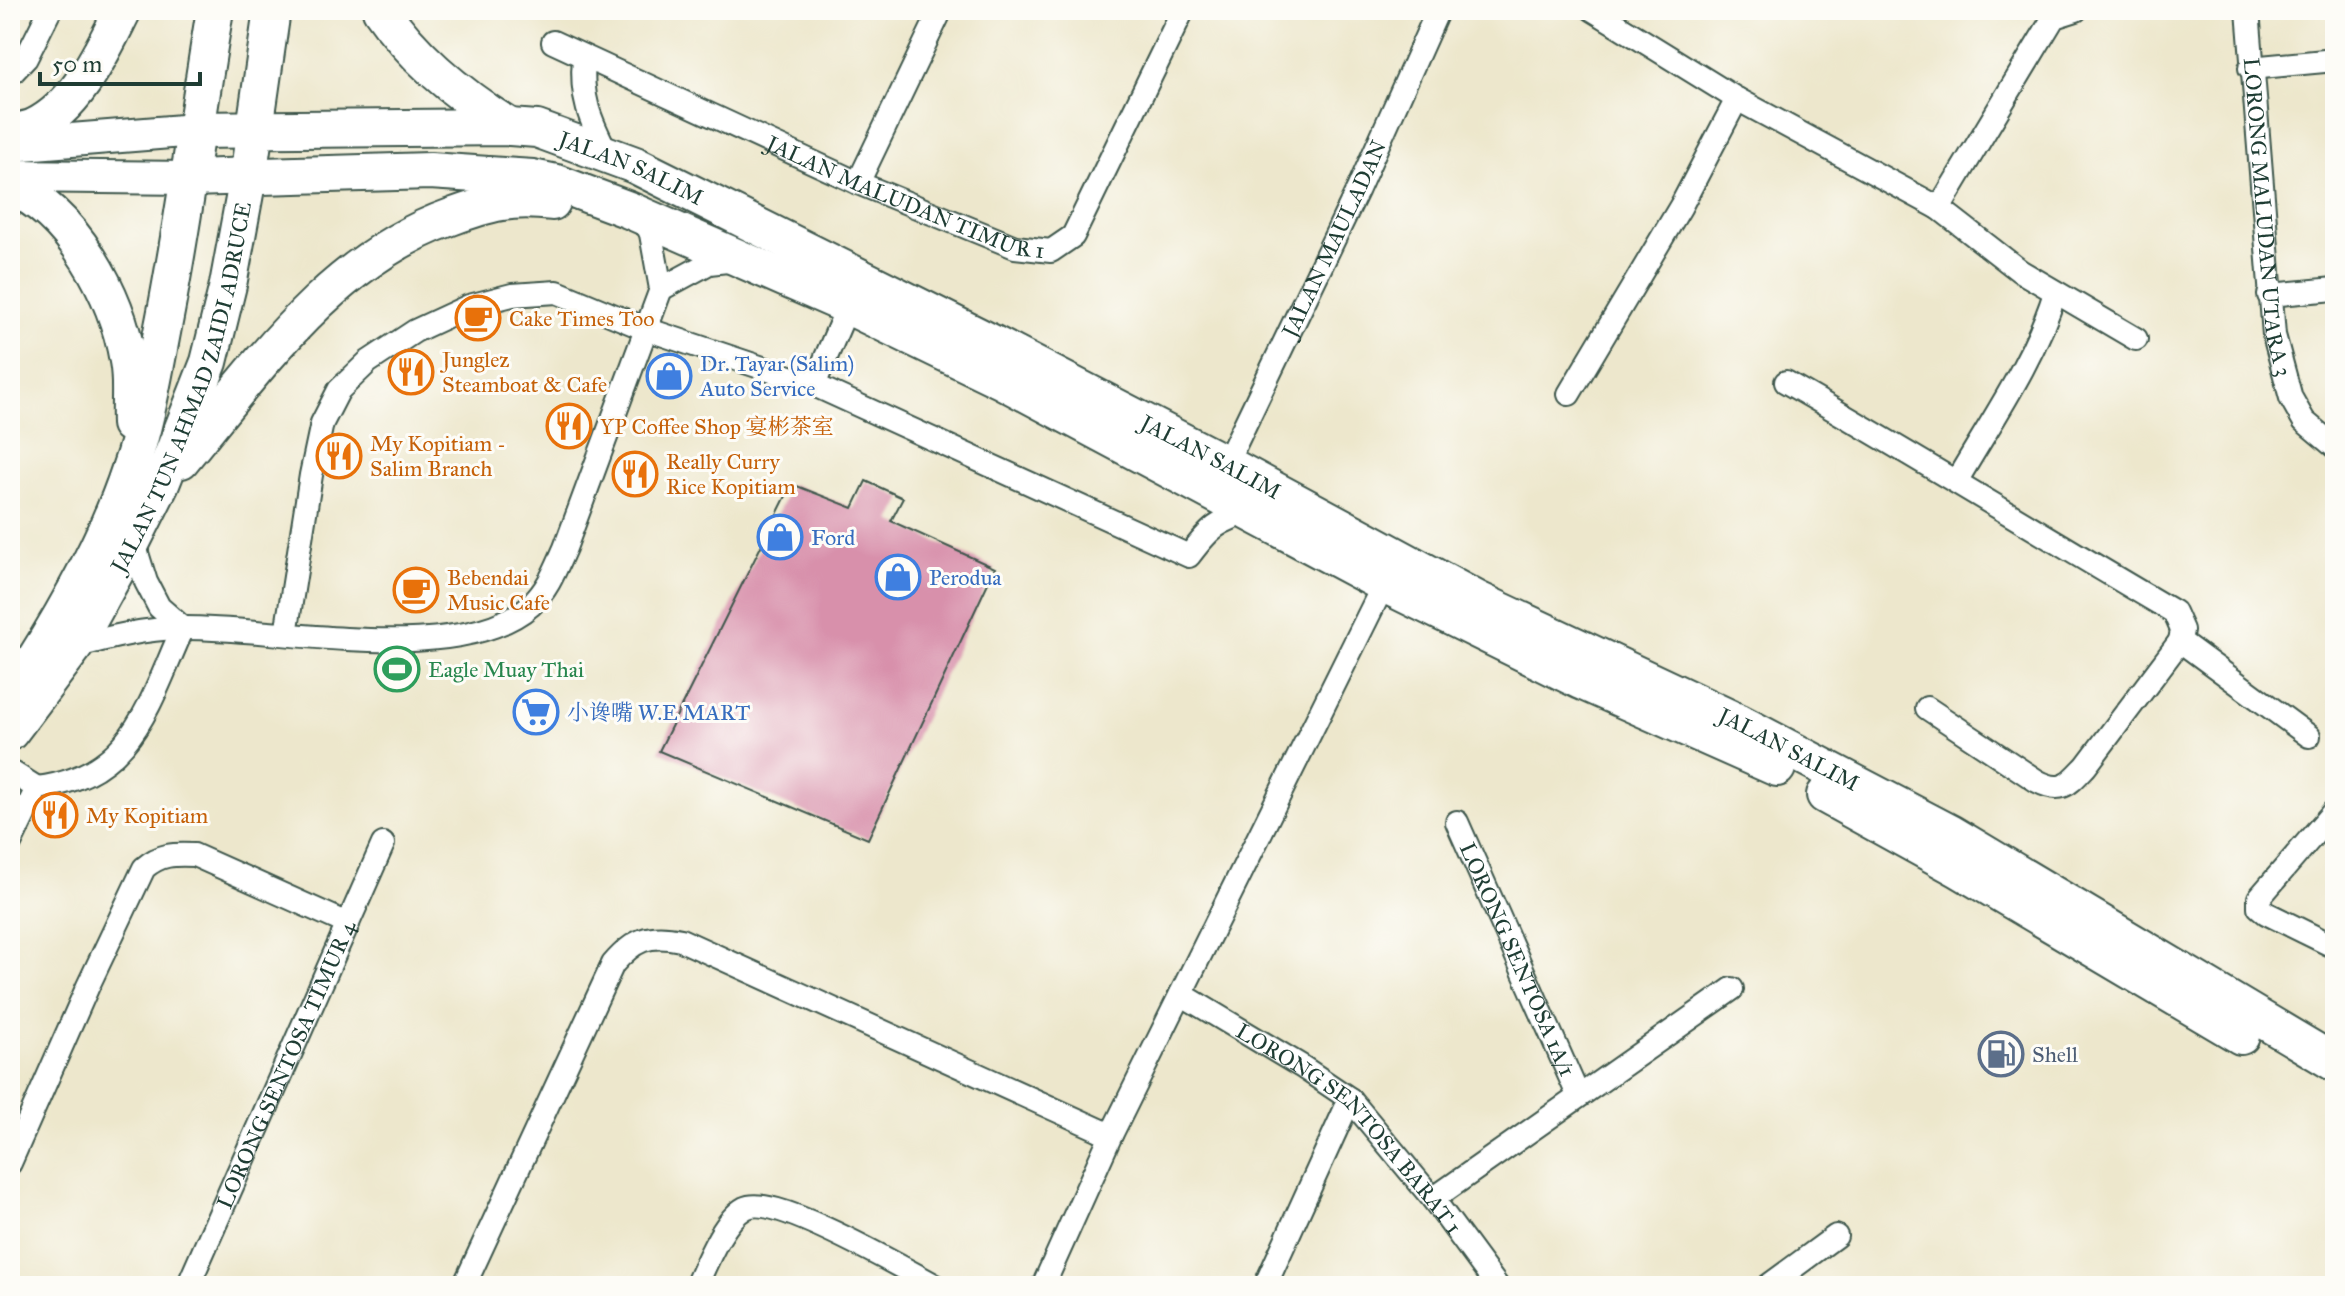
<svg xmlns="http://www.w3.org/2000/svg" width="2345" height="1296" font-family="'IM FELL Great Primer','Noto Serif SC',serif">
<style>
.building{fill:#d890ab}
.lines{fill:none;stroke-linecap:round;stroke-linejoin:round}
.street-casing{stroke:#3e564b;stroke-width:26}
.secondary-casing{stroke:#3e564b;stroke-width:36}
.primary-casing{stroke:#3e564b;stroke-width:40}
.street{stroke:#fff;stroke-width:22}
.secondary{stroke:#fff;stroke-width:32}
.primary{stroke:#fff;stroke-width:36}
.labels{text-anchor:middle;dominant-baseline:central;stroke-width:6;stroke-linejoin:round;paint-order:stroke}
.street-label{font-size:22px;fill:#1f3d34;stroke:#fdfcf7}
.food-label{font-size:22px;fill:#c56008;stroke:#fdfcf7;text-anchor:start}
.shop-label{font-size:22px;fill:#366cbe;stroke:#fdfcf7;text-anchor:start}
.leisure-label{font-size:22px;fill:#27864d;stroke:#fdfcf7;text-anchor:start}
.service-label{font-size:22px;fill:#4e5e75;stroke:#fdfcf7;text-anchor:start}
</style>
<rect width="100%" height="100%" fill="#fdfcf7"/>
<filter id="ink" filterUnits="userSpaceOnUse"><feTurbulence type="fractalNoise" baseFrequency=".0125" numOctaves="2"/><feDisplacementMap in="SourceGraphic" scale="16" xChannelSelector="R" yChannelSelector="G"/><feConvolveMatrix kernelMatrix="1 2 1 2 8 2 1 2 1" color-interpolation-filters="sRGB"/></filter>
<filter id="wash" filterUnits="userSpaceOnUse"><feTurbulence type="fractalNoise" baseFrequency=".006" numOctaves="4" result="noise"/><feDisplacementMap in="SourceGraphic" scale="32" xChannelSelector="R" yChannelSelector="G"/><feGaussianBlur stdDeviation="1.8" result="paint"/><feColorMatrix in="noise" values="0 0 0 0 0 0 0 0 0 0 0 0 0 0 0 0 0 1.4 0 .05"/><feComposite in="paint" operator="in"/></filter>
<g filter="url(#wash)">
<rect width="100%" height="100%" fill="#ede7cc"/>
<g id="blocks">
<polygon class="building" points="866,481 903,498 891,521 995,568 868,839 659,751 792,484 853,508"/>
</g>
</g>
<g filter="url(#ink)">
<use href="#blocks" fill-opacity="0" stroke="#3e564b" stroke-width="2"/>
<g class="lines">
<g class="street-casing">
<g id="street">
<polyline points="1593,10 1737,99 1939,208 2020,271 2136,339"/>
<path id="s1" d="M 2248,10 L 2274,335 L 2291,398 L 2304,421 L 2335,447"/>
<path id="s2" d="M 553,42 L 858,183 L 1015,247 L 1051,251 L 1073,236 L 1183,10"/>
<path d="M 584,57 C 580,98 590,120 608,155"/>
<polyline points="2250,68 2335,60"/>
<polyline points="10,75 26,58 50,10"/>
<polyline points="858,183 941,10"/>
<polyline points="1939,208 2054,17 2076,10"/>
<polyline points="661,289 709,263 737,260"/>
<polyline points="2269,295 2335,289"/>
<path d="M 1786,382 C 1917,457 2044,536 2174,612 L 2182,630 L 2180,641 L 2309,736"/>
<polyline points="814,385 848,306"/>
<polyline points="1569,394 1681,206 1737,99"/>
<path id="s3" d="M 1226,464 L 1358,189 L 1438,10"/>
<path d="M 1957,480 C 1992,420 2034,360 2055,293"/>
<polyline points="133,540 146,582 159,607 183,628"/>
<path d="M 286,634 L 311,475 L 322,423 L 339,390 L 368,362 L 415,331 L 469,306 L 512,295 L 557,292 L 646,329 L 814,385 L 1189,556 C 1210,528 1218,521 1252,511"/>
<path d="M 74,647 C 110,637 144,629 181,628 C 274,626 458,669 531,605 C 548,590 556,568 565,548 L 661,289 L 651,234 L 643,216"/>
<path d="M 1927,708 L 2037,781 C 2062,794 2068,785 2086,766 L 2180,641"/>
<polyline points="10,771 37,788 10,844"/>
<path d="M 37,788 C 133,776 148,705 183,628"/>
<polyline points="2335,810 2259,898 2259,907 2266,913 2335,947"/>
<path id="s4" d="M 1457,822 L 1578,1095"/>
<path id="s5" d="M 1181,994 L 1301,1066 L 1350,1099 L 1433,1199 L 1497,1286"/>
<path d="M 10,1163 L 88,986 L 144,868 C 160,854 174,854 194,855 L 348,924"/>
<polyline points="1433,1199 1732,989"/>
<path id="s6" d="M 188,1286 L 383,844"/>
<path d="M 464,1286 L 613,964 C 634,940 648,933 681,940 L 1111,1135"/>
<path d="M 696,1286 C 706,1264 723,1220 745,1208 C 774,1193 904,1269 936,1286"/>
<polyline points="1043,1286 1111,1135 1384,584"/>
<polyline points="1265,1286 1350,1099"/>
<polyline points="1768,1286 1836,1236"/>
</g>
</g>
<g class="secondary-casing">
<g id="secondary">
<polyline points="10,145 195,130"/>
<polyline points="10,176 190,178"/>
</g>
</g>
<g class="primary-casing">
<g id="primary">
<path d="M 381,10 C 414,58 460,96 510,127"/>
<path id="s7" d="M 195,130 L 510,127 L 537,129 L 635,165 L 992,343 L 1226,464 L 1478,600 L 1738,722 L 1950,833 L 2335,1063"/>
<path d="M 10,133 C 18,131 27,130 34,127 C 78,106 102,51 123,10"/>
<polyline points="190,178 430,171 533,178 557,183 629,210 848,306 1003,381 1384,584 1581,681 1777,768"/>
<path d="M 10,186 C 73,213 117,295 128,361 C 132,381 129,403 130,424"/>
<path d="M 181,460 C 258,367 332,259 451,217 C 489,203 511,197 552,202"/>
<path d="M 16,689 C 58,625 106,542 130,469 C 146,424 154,374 163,327 C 184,222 197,116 215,10"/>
<path id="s8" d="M 10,732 L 74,647 L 133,540 L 161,484 L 209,362 L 228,285 L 248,177 L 272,10"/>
<polyline points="1825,795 1959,869 2241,1036"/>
</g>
</g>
<use href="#street" class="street"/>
<use href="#secondary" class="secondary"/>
<use href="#primary" class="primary"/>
</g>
</g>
<defs>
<g id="cafe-ring" transform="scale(2.3)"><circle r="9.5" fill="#fdfcf7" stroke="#e8710a" stroke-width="1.5"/><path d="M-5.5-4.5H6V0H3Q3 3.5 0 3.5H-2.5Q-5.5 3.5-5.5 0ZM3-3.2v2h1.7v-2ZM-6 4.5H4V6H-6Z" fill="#e8710a"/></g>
<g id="restaurant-ring" transform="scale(2.3)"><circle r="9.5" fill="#fdfcf7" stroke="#e8710a" stroke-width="1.5"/><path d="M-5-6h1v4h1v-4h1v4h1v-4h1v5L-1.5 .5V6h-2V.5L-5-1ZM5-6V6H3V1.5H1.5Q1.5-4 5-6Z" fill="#e8710a"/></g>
<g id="shop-ring" transform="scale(2.3)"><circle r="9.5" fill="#fdfcf7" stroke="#3f7fe0" stroke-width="1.5"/><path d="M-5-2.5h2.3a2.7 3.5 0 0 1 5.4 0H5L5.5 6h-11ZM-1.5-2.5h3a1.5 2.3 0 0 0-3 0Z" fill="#3f7fe0"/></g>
<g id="stadium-ring" transform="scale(2.3)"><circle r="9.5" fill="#fdfcf7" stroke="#2e9e5b" stroke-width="1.5"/><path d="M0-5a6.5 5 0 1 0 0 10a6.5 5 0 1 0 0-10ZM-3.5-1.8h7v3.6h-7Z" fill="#2e9e5b"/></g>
<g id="supermarket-ring" transform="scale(2.3)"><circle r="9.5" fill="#fdfcf7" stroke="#3f7fe0" stroke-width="1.5"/><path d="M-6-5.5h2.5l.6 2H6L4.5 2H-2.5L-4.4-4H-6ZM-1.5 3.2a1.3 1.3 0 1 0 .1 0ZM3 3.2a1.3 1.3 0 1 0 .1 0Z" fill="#3f7fe0"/></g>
<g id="fuel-ring" transform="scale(2.3)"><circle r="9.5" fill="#fdfcf7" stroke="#5c6f8a" stroke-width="1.5"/><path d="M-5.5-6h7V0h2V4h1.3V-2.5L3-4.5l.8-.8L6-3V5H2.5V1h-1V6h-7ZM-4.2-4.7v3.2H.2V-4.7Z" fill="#5c6f8a"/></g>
</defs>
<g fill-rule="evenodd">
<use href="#cafe-ring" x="478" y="318"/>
<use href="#restaurant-ring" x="411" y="372"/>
<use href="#shop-ring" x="669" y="376"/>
<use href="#restaurant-ring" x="569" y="426"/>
<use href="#restaurant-ring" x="339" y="456"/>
<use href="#restaurant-ring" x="635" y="474"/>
<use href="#shop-ring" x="780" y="537"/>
<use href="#shop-ring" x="898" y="577"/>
<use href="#cafe-ring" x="416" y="590"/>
<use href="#stadium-ring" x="397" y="669"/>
<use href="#supermarket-ring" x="536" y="712"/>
<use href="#restaurant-ring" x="55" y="815"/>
<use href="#fuel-ring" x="2001" y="1054"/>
</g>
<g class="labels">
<g class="street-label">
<text stroke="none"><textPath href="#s7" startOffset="444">JALAN SALIM</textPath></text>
<text stroke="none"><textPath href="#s2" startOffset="386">JALAN MALUDAN TIMUR 1</textPath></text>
<text stroke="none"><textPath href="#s1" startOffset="208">LORONG MALUDAN UTARA 3</textPath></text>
<text stroke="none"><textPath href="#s3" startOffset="250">JALAN MAULADAN</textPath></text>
<text stroke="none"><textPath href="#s8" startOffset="390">JALAN TUN AHMAD ZAIDI ADRUCE</textPath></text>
<text stroke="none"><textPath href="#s7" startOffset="1092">JALAN SALIM</textPath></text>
<text stroke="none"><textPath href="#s7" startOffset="1740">JALAN SALIM</textPath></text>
<text stroke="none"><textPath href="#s4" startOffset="150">LORONG SENTOSA 1A/1</textPath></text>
<text stroke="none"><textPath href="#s6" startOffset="242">LORONG SENTOSA TIMUR 4</textPath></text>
<text stroke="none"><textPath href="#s5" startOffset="218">LORONG SENTOSA BARAT 1</textPath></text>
</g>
<g class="food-label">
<text x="509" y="318">Cake Times Too</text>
<text x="442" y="359">Junglez<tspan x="442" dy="25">Steamboat &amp; Cafe</tspan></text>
<text x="600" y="426">YP Coffee Shop 宴彬茶室</text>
<text x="370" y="443">My Kopitiam -<tspan x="370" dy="25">Salim Branch</tspan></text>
<text x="666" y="461">Really Curry<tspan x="666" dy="25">Rice Kopitiam</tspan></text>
<text x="447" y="577">Bebendai<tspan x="447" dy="25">Music Cafe</tspan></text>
<text x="86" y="815">My Kopitiam</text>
</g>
<g class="shop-label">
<text x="700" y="363">Dr. Tayar (Salim)<tspan x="700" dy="25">Auto Service</tspan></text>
<text x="811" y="537">Ford</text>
<text x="929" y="577">Perodua</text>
<text x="567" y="712">小谗嘴 W.E MART</text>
</g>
<g class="leisure-label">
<text x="428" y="669">Eagle Muay Thai</text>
</g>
<g class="service-label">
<text x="2032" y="1054">Shell</text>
</g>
</g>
<rect width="2345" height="1296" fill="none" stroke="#fdfcf7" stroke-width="40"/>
<path d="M40 72v12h160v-12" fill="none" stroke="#1f3d34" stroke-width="4"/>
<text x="52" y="72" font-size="24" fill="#1f3d34" stroke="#fdfcf7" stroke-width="6" paint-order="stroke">50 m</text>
</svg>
